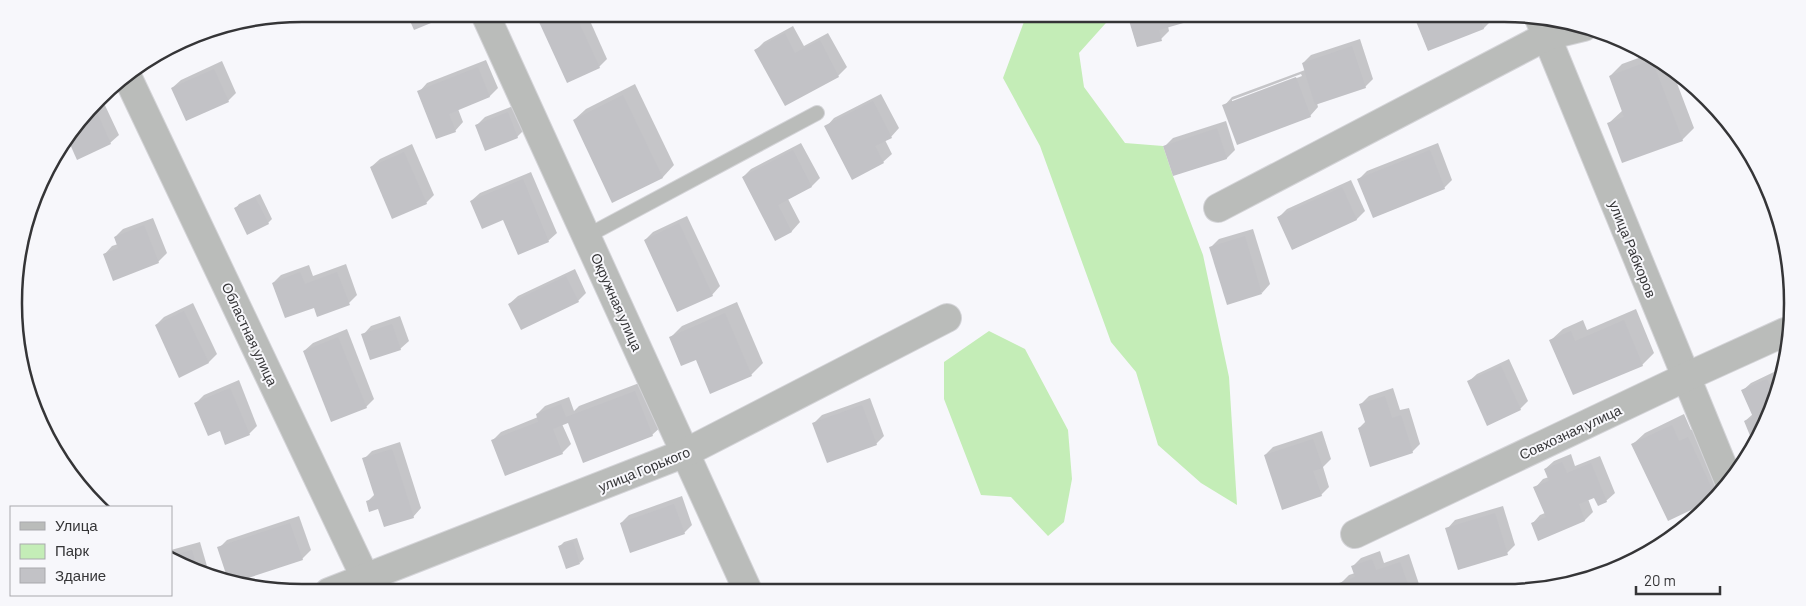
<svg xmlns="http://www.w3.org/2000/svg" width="1806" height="606" font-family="Barlow,sans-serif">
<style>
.green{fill:#c4edb7}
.shadow{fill:#0003;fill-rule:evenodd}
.building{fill:#c2c2c6}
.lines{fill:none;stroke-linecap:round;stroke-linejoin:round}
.lane-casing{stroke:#d4d4d8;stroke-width:16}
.street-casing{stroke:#d4d4d8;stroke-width:30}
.lane{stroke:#babcba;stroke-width:14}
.street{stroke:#babcba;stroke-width:28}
.labels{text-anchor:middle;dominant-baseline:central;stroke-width:4;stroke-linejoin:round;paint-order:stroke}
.street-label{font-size:14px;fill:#353537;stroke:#f7f7fb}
.rim{fill:none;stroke:#353537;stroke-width:2.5}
</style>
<rect width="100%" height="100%" fill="#f7f7fb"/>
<g class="green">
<polygon points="1043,14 1114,14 1079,53 1084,87 1125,143 1163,146 1173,176 1203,255 1229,377 1237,505 1201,483 1158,445 1136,372 1111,342 1040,146 1003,78 1025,19"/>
<polygon points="989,331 1025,349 1068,430 1072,479 1064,522 1048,536 1011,497 981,495 944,399 944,362"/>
</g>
<g class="shadow">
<polygon points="550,14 587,14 607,59 599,67 540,23"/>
<polygon points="1025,14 1039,14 1026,18"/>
<polygon points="1128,14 1198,14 1193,19 1168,26 1169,31 1161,39 1137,46"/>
<polygon points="1414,14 1489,14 1492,20 1484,28 1428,50"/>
<polygon points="793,26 804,46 828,33 847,67 838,76 785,104 756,50 764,42"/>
<path d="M 1360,39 L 1373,79 L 1365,87 L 1317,103 L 1318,107 L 1310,116 L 1224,106 L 1232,97 L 1305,70 L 1303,63 L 1311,55 ZM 1301,74 L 1302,76 L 1232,103 L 1232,100 Z"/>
<polygon points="1644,56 1672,70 1694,128 1682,140 1609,123 1623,110 1610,76 1622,64"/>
<polygon points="486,60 498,88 490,96 458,109 463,122 455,131 419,92 427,83"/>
<polygon points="222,61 236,93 228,101 172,88 181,80"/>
<polygon points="635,84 674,165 663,177 613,201 574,120 586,109"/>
<polygon points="881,94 899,128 891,137 885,140 892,154 883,162 852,178 826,127 834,118"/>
<polygon points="102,99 119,135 110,143 77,158 70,141"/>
<polygon points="516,105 525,129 517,137 477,125 485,117"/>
<polygon points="1226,121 1235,150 1227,158 1174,175 1165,146 1173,138"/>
<polygon points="801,143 820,178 812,186 788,199 800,222 792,231 776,239 743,177 751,169"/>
<polygon points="1438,143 1452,180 1444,188 1359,179 1367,171"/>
<polygon points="412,144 434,195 426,203 371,167 380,159"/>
<polygon points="531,172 557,233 548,241 471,201 480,193"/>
<polygon points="1351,180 1365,211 1357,219 1293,249 1278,218 1287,209"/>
<polygon points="260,194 272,219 268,223 248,233 236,208 239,204"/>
<polygon points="687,216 720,286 712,295 645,240 653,232"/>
<polygon points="153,218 167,253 158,262 104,255 112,246 118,244 115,237 123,229"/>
<polygon points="1253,229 1270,284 1262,293 1211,247 1219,239"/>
<polygon points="346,264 357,295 349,303 314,306 273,283 281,275 309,265 313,276"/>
<polygon points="575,269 586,293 578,301 509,304 518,296"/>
<polygon points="737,302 763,363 751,375 697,359 670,338 682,326"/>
<polygon points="193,303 217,354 209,362 180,376 156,325 164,317"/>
<polygon points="1636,309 1654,353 1642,365 1551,340 1563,329 1583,320 1587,330"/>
<polygon points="400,316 409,341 400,349 363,335 371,326"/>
<polygon points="347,329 374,399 366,407 304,351 313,343"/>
<polygon points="1509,359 1528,401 1520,409 1468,382 1477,374"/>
<polygon points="1776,371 1781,382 1759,433 1745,421 1753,414 1742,391 1751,383"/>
<polygon points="239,380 257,426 249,434 220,430 196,403 204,395"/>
<polygon points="647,380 664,424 652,435 569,421 562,424 571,444 562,453 493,440 501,432 538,417 537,414 545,406 569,397 574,411 579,406"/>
<polygon points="1393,388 1400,410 1409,408 1420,444 1412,452 1359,428 1366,421 1361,404 1369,396"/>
<polygon points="870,398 884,436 876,444 814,423 822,415"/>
<polygon points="1684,414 1691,430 1700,426 1726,482 1712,498 1633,444 1645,433"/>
<polygon points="1322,431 1331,459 1323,467 1329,487 1321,495 1265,455 1273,447"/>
<polygon points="400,442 421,508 413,517 379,508 368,501 375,494 364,459 372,451"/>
<polygon points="1571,454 1575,466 1600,456 1615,493 1606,501 1595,496 1588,499 1593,512 1585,520 1539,539 1532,524 1540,515 1545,513 1535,488 1543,479 1549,477 1545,469 1554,461"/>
<polygon points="682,496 692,525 684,533 621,523 629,515"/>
<polygon points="1503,506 1515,545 1507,553 1447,529 1455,520"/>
<polygon points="299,516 311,550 302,559 219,548 227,540"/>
<polygon points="577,538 584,559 580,563 560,546 564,542"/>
<polygon points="200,542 209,573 171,557 171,550"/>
<polygon points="1380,551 1384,563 1409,554 1419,584 1412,590 1343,590 1341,583 1349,575 1355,573 1353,566 1361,558"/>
<polygon points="724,584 726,591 703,591"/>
<polygon points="456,586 458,592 441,592"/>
</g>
<g class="building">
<polygon points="407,14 447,14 448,16 414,30"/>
<polygon points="558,14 575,14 600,68 567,83 539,22"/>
<polygon points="1127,14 1192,14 1194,20 1159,30 1162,41 1137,47"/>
<polygon points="1413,14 1478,14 1484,29 1428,51"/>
<polygon points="785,33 795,53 820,40 839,77 785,106 754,50"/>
<polygon points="1352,46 1366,88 1315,105 1302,63"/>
<polygon points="1652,60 1683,141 1622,163 1607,123 1624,117 1609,76"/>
<polygon points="478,67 490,97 449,114 456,132 436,139 417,91"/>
<polygon points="214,69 229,102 186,121 171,88"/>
<polygon points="1296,77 1311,117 1237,145 1222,105"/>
<polygon points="623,95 663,178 612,203 573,120"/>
<polygon points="873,101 892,138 875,146 884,163 852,180 824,126"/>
<polygon points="95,108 111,144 77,160 69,142"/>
<polygon points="508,112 518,138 485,151 475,125"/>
<polygon points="1217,128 1227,159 1173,176 1163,146"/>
<polygon points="793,150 812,187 778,205 792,232 775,241 742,177"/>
<polygon points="1430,150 1445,189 1373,218 1357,179"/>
<polygon points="404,152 427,204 392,219 370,167"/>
<polygon points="523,179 549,242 518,255 503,220 482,229 470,201"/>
<polygon points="1342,187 1357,220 1292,250 1277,217"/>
<polygon points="255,197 269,224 247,235 234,208"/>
<polygon points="679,223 713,296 677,312 644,240"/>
<polygon points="144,225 159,263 113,281 103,254 118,248 114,237"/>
<polygon points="1245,236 1262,294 1227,305 1209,247"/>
<polygon points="300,272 305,284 337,272 350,305 317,317 314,308 285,318 272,283"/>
<polygon points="566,276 579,302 521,330 508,304"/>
<polygon points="184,311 209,363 179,378 155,325"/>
<polygon points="725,313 752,376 710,394 696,360 681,366 669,337"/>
<polygon points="1624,320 1643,366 1573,395 1549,340 1571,331 1575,341"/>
<polygon points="392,324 401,350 370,360 361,334"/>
<polygon points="338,337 367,408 331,422 303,351"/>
<polygon points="1501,366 1521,410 1487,426 1467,381"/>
<polygon points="1767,379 1775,396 1759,435 1751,438 1744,421 1753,417 1741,390"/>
<polygon points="230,388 250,435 225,445 220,431 208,436 194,403"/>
<polygon points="635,391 653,436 583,463 568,423 553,429 563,454 505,476 491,440 538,422 536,414 561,404 566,417"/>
<polygon points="1385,396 1392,418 1401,415 1413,453 1370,467 1358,428 1366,425 1359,404"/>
<polygon points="862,405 877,445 827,463 812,423"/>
<polygon points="1672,425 1679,441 1688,437 1715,495 1710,501 1668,521 1631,444"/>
<polygon points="1313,439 1323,468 1313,471 1322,496 1282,510 1264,455"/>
<polygon points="392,449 414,518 384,527 378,509 369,512 366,501 375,498 362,458"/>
<polygon points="1562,462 1567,473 1591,463 1607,502 1598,506 1594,498 1579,504 1585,521 1538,541 1531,523 1546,517 1533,487 1549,481 1544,469"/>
<polygon points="674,504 685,534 630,553 620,523"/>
<polygon points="1495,513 1508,555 1458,570 1445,528"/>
<polygon points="290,523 303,560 233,583 229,583 217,547"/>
<polygon points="573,541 580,564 566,569 558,546"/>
<polygon points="192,550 197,568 171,557 171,556"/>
<polygon points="1372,559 1376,570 1400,562 1410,590 1342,590 1339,583 1355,577 1351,566"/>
</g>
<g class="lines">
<g class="lane-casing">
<polyline id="lane" points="587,236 817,113"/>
</g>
<g class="street-casing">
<g id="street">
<polyline points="485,14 748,591"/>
<polyline points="1539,18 1728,479"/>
<polyline points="127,76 372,592"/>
<polyline points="1218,208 1547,36 1584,27"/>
<polyline points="1355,534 1686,377 1785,332"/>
<polyline points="329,592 685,453 947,318"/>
</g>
</g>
<use href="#lane" class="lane"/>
<use href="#street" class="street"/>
</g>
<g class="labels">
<g class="street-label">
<text transform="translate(1633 249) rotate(68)">улица Рабкоров</text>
<text transform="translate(617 302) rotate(66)">Окружная улица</text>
<text transform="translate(250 334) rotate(65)">Областная улица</text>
<text transform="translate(1570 432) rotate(-25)">Совхозная улица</text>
<text transform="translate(644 469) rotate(-22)">улица Горького</text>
</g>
</g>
<path d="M0 0H1806V606H0ZM302 22H1504A280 280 0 0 1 1784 302V304A280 280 0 0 1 1504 584H302A280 280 0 0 1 22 304V302A280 280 0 0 1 302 22Z" fill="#f7f7fb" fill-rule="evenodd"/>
<path class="rim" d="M302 22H1504A280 280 0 0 1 1784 302V304A280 280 0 0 1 1504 584H302A280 280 0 0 1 22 304V302A280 280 0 0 1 302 22Z"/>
<rect x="10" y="506" width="162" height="90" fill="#f7f7fb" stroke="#a9a9ad"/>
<rect x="20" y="522" width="25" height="8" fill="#babcba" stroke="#a9a9ad"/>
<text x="55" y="531" font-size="15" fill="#353537">Улица</text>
<rect x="20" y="544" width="25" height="15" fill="#c4edb7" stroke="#a9a9ad"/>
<text x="55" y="556" font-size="15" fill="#353537">Парк</text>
<rect x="20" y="568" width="25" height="15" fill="#c2c2c6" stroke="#a9a9ad"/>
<text x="55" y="581" font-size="15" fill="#353537">Здание</text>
<path d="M1636 586v8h84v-8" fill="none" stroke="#353537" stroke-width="2.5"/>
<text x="1644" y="586" font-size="15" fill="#353537" stroke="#f7f7fb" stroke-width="4" paint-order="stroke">20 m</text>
</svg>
